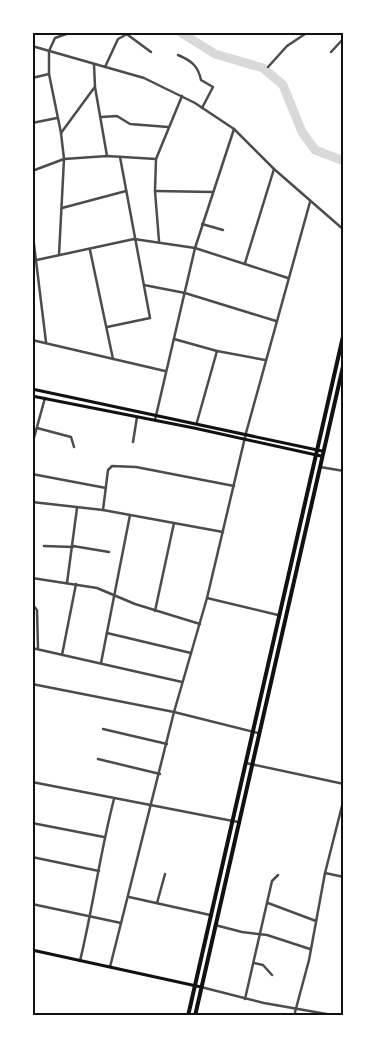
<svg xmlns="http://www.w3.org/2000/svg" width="376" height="1048" font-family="'Space Grotesk',sans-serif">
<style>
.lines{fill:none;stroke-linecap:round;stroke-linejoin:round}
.river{stroke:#d9d9d9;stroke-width:9}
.minor{stroke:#4c4c4c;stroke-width:2.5}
.secondary{stroke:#111;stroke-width:3}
.primary{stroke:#111;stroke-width:4}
.neatline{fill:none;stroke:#111;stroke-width:2}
</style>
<rect width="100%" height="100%" fill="#fff"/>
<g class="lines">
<polyline class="river" points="180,32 215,54 263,68 283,85 302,132 315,150 344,161"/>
<g class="minor">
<polyline points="241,32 242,33"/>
<polyline points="128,35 151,52"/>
<polyline points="32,46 144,78 195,103 234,129 274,169 344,230"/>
<polyline points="331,52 344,38"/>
<path d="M 178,55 C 192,61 198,66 201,80 L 213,87 L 202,108"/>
<polyline points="94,64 95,87 107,156"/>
<polyline points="105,67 118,39 131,32"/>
<polyline points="268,67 287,46 308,32"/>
<polyline points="32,78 49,74"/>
<polyline points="101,117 117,116 130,124 168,127"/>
<polyline points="32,123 57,118"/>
<polyline points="61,133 94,88"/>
<polyline points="32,171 64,159 107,156 156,159"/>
<polyline points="155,191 213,192"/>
<polyline points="62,208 126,191"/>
<polyline points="202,224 223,230"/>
<polyline points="32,228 46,342"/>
<polyline points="159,241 155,191 156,159 182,96"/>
<polyline points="90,250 113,359"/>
<polyline points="59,255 64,159 61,133 49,74 49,51 55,38 72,32"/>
<polyline points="32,261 134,239 195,248 288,278"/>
<polyline points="245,263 274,169"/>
<polyline points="144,285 185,293 276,321"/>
<polyline points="107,327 150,318 120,157"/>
<polyline points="174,339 217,351 265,360"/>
<polyline points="32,340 165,371"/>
<polyline points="155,420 195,248 234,129"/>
<polyline points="197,422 217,351"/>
<polyline points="37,428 71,437 74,447"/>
<polyline points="133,442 137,417"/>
<polyline points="32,445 45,398"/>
<polyline points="320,467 344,471"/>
<polyline points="32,474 106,488"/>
<polyline points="32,502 103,510 223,532"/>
<polyline points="103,510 108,470 112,466 136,467 234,486"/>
<polyline points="44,546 73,547"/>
<polyline points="73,546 109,552"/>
<polyline points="32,578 97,588 135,604 200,624"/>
<polyline points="67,583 77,508"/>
<polyline points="207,598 278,615"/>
<polyline points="32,604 37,610 38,648"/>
<polyline points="155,611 174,523"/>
<polyline points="107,633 191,653"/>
<polyline points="32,648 182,682"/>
<polyline points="62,655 76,584"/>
<polyline points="101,663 130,515"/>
<polyline points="32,684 174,712 258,733"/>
<polyline points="103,729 167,744"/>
<polyline points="98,759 160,774"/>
<polyline points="246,763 344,784"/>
<polyline points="32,782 238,822"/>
<polyline points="32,823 104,837"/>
<polyline points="32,857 99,871"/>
<polyline points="325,873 344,877"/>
<polyline points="129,897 210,915"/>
<polyline points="157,903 165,874"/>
<polyline points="268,903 316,921"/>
<polyline points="32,904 121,923"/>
<polyline points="215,925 242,932 267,935 310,949"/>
<path d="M 80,961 C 93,907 100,853 114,799"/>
<polyline points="254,963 263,965 272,975"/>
<polyline points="110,967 174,712 207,598 246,433 310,202"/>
<polyline points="201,987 264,1003 338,1016"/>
<polyline points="245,999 272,881 278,875"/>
<polyline points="294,1016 309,960 325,873 344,798"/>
</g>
<g class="secondary">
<polyline points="32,389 322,451"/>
<polyline points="32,396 194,428 321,456"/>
<polyline points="32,950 201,987"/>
</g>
<g class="primary">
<polyline points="188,1016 344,332"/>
<polyline points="195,1016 344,362"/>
</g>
</g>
<rect width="376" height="1048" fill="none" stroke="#ffffff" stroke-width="68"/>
<rect x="34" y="34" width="308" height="980" class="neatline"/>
</svg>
